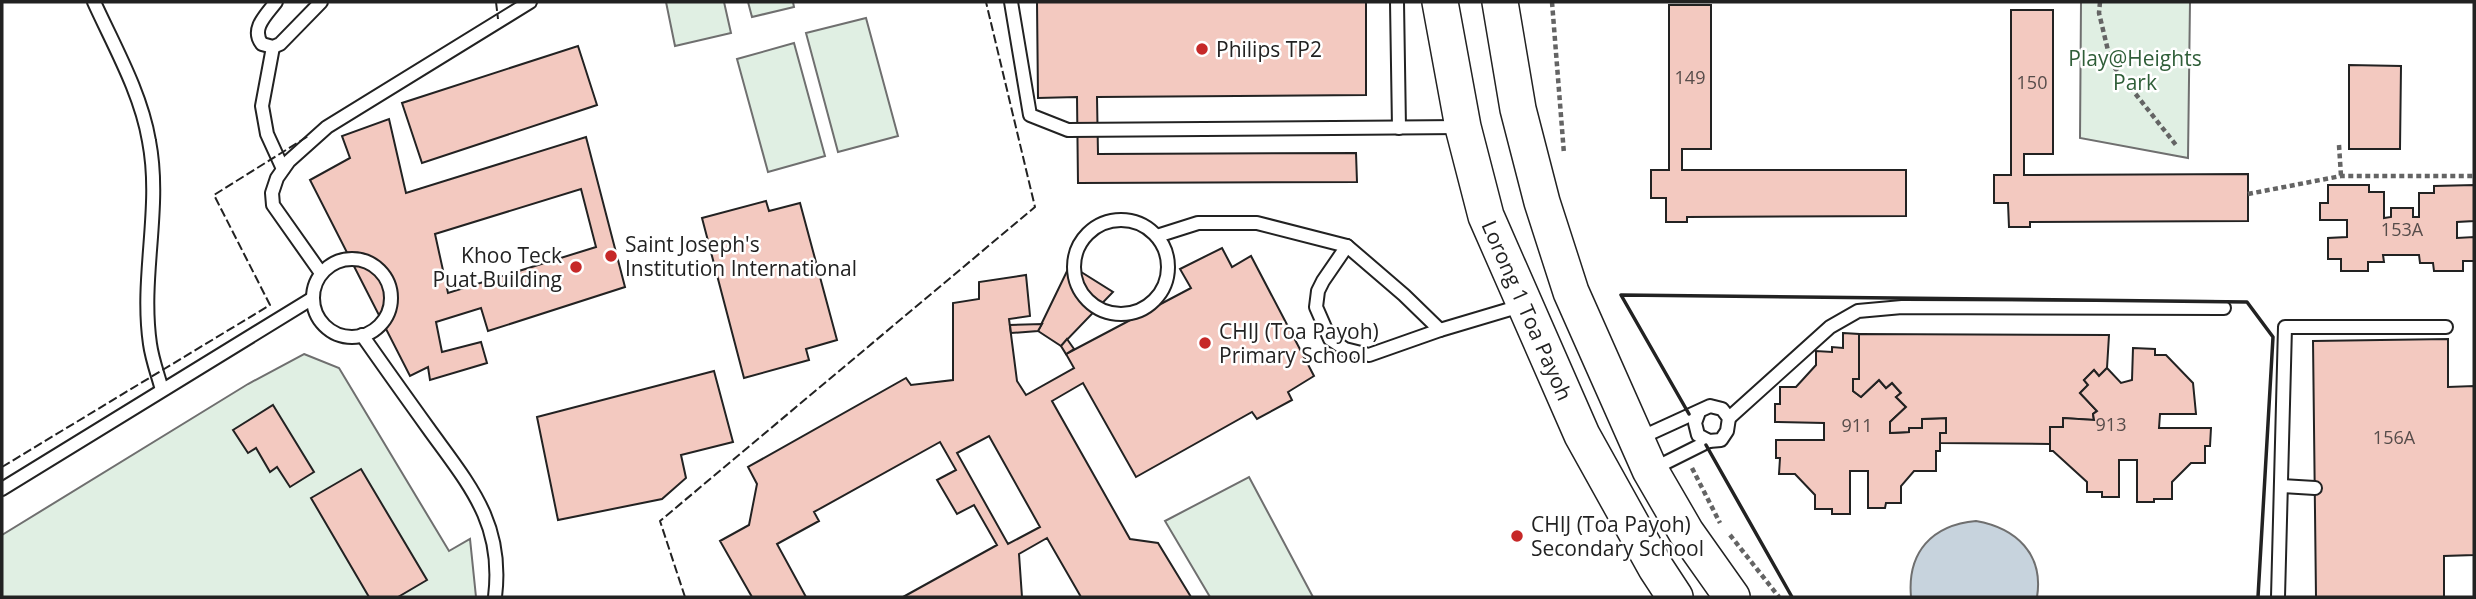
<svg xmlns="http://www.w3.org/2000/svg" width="2476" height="599" font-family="'Open Sans',sans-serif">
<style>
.green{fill:#e0efe3;stroke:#6f6f6f;stroke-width:2}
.water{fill:#c7d3dd;stroke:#6f6f6f;stroke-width:2}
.building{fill:#f3c9c0;stroke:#222;stroke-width:2;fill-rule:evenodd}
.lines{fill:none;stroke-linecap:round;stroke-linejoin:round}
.lane-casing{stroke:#222;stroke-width:16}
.secondary-casing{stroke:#222;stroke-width:38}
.path{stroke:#646464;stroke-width:4.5;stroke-dasharray:5 3.5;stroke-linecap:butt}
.lane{stroke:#fff;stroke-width:12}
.secondary{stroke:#fff;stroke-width:35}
.fence{stroke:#222;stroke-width:2;stroke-dasharray:9 3.5;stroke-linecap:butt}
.wall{stroke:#222;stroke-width:3.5}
.poi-dot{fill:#c62828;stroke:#fff;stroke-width:2.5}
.labels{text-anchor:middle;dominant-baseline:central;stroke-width:5;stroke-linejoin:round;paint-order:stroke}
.number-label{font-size:18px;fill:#564c4a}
.poi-label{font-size:21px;fill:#222;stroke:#fff;text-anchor:start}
.park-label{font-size:21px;fill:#2f5e38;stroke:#fff}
.street-label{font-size:21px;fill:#222;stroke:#fff}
</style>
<rect width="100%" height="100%" fill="#fff"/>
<g class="green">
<polygon points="666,2 724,2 731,33 675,46"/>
<polygon points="748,2 793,2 794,7 752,17"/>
<polygon points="2081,2 2190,2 2188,158 2080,138"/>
<polygon points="866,18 898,136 838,152 806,33"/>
<polygon points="794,43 825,156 768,172 737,59"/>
<polygon points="304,354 339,368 449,551 470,539 476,597 2,597 2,535 248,384"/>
<polygon points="1249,477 1313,597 1210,597 1165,521"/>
</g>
<path class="water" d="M 1976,521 C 2016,528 2044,554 2037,597 L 1911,597 C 1907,552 1932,525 1976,521 Z"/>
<g class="building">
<polygon points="1037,2 1366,2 1366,95 1097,97 1098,154 1356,153 1357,182 1078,183 1077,97 1038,98"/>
<polygon points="1669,5 1711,5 1711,149 1682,149 1682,170 1906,170 1906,216 1687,217 1687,222 1666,222 1666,198 1651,198 1651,170 1669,170"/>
<polygon points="2011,10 2053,10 2053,154 2024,154 2024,175 2248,174 2248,221 2030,222 2030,227 2009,227 2008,203 1994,203 1994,175 2011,175"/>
<polygon points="578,46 597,105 422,163 402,103"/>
<polygon points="2349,65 2401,66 2400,149 2349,149"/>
<path d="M 389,119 L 406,193 L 586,137 L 625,287 L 488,331 L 481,308 L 436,322 L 442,352 L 481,342 L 487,363 L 430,380 L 428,367 L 410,376 L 310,180 L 350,158 L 342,136 ZM 581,189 L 596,247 L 448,293 L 435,234 Z"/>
<polygon points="2328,185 2369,185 2369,192 2384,192 2384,218 2391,217 2391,208 2413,208 2413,217 2419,217 2419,193 2434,193 2434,186 2474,185 2474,221 2457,222 2457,238 2474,237 2474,261 2463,261 2463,271 2434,271 2433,263 2420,263 2419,255 2383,255 2384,262 2368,262 2368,271 2341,271 2341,259 2328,259 2328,238 2347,237 2347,220 2320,220 2320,203 2328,203"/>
<polygon points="766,201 769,211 800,203 837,340 806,349 809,360 744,378 702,218"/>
<path d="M 1222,248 L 1232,267 L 1251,256 L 1314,376 L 1288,392 L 1292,400 L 1257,419 L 1252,412 L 1136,477 L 1083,383 L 1052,401 L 1130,539 L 1158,543 L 1191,597 L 1081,597 L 1047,538 L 1019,554 L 1022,597 L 903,597 L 997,545 L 974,505 L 957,514 L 937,480 L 956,470 L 940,442 L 814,512 L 819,521 L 777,544 L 806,597 L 752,597 L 720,541 L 749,525 L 757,484 L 748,467 L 906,378 L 911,385 L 953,380 L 953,303 L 979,299 L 979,282 L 1026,275 L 1030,316 L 1009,319 L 1017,381 L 1026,395 L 1074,368 L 1066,354 L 1191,288 L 1180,269 ZM 989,436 L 1040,527 L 1008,544 L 957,453 Z"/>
<polygon points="1070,265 1113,292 1061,346 1038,331"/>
<polygon points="1042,324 1038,331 1011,333 1010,325"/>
<polygon points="1843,333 1859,334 1859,379 1853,379 1853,391 1861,397 1879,380 1886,388 1892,383 1901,393 1896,397 1906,407 1890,422 1890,433 1909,432 1909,428 1922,428 1922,419 1946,418 1946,433 1940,433 1940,451 1936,451 1936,471 1914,471 1901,486 1901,503 1886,503 1885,508 1868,508 1868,471 1850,471 1850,514 1832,514 1832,509 1815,509 1815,495 1795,474 1779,474 1780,458 1776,458 1776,440 1824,440 1824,423 1775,422 1775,404 1780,404 1780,387 1796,387 1816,365 1816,351 1832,352 1832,347 1843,348"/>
<polygon points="1859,334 2109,335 2107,368 2099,376 2094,370 2084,380 2088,385 2080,393 2097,411 2093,414 2094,420 2063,418 2063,427 2050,427 2050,444 1940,443 1940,433 1946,433 1946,418 1922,419 1922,428 1909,428 1909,432 1890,433 1890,422 1906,407 1896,397 1901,393 1892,383 1886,388 1879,380 1861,397 1853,391 1853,379 1859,379"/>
<polygon points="1067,339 1074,349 1066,354 1061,346"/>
<polygon points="2448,339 2448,387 2474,386 2474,555 2444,556 2444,597 2316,597 2313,341"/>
<polygon points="2133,348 2155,349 2155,355 2166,355 2193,383 2196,414 2160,414 2159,428 2211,428 2210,446 2205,446 2205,463 2191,463 2172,482 2172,499 2154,499 2154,502 2137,502 2137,460 2119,460 2119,497 2102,497 2102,492 2087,492 2087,482 2053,451 2050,451 2050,427 2063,427 2063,418 2094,420 2093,414 2097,411 2080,393 2088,385 2084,380 2094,370 2099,376 2107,368 2121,383 2132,380"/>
<polygon points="714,371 733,442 681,455 686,478 662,499 558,520 537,417"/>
<polygon points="273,405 314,472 290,487 277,467 270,472 256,448 248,453 233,430"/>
<polygon points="361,469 427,580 398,597 369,597 311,498"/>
</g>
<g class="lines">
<g class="lane-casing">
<g id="lane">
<path d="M 94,2 C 114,46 141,93 149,141 C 162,208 140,276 150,344 C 152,359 158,375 162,390"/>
<path d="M 276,2 C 267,14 250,29 262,44 L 273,47 L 280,44 L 321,2"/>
<polyline points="1011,2 1030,115 1068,130 1461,127"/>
<polyline points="1397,2 1399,128"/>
<polyline points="273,47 262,106 267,134 283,169"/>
<circle cx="1121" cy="267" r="47"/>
<polyline points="1157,236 1198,223 1257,223 1347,246 1404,295 1440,330"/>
<polyline points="1347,246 1323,281 1318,291 1316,307 1330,339 1345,349 1369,355 1440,330 1524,305"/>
<circle cx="352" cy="298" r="39"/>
<polyline points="321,273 273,205 272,193 277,178 289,161 327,127 530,2"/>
<path d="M 362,335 C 385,368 408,400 431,432 C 471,487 504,525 495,597"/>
<polyline points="1729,418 1830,327 1858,311 1902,307 2224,308"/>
<polyline points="1640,438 1710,406 1722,409 1729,418 1727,431 1721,440 1709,441 1698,435 1695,423 1699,412"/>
<polyline points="1653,469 1709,441"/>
<polyline points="2281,486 2315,488"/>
<polyline points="2,489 313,298"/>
<polyline points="2278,597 2285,327 2446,327"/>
</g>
</g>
<g class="secondary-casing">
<g id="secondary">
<path id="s1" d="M 1440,2 L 1463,127 L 1486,216 L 1582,435 L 1656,568 L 1675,597"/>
<polyline points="1500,2 1518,109 1542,202 1571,292 1650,470 1686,532 1732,597"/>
</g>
</g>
<g class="path">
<polyline points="1552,2 1564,154"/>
<polyline points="2100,2 2099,13 2111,63 2176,145"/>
<polyline points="2339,145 2341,176"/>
<polyline points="2248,194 2341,176 2474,176"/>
<polyline points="1692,468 1720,523"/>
<polyline points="1730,535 1779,597"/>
</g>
<use href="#lane" class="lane"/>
<use href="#secondary" class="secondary"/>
<g class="fence">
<polyline points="496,2 498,19"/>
<polyline points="2,467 270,305 214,195 310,135"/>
<polyline points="685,597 660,521 1035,207 986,2"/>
</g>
<g class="wall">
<polyline points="1689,414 1621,295 2247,302 2273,337 2258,597"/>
<polyline points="1706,445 1792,597"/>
</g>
</g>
<g class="poi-dot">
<circle cx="1202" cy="49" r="7"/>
<circle cx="611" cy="256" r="7"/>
<circle cx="576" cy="267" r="7"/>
<circle cx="1205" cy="343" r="7"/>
<circle cx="1517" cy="536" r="7"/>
</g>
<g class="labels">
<g class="number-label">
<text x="1690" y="77">149</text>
<text x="2032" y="82">150</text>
<text x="2402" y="229">153A</text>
<text x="2111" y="424">913</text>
<text x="1857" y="425">911</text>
<text x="2394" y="437">156A</text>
</g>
<g class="poi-label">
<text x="1216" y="49">Philips TP2</text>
<text x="625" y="244">Saint Joseph's<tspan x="625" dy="24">Institution International</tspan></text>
<text x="562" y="255" text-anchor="end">Khoo Teck<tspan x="562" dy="24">Puat Building</tspan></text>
<text x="1219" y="331">CHIJ (Toa Payoh)<tspan x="1219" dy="24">Primary School</tspan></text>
<text x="1531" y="524">CHIJ (Toa Payoh)<tspan x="1531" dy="24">Secondary School</tspan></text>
</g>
<g class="park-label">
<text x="2135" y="58">Play@Heights<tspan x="2135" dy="24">Park</tspan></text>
</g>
<g class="street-label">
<text stroke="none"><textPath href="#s1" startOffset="322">Lorong 1 Toa Payoh</textPath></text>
</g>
</g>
<rect width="2476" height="599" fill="none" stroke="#222222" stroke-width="7"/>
</svg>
